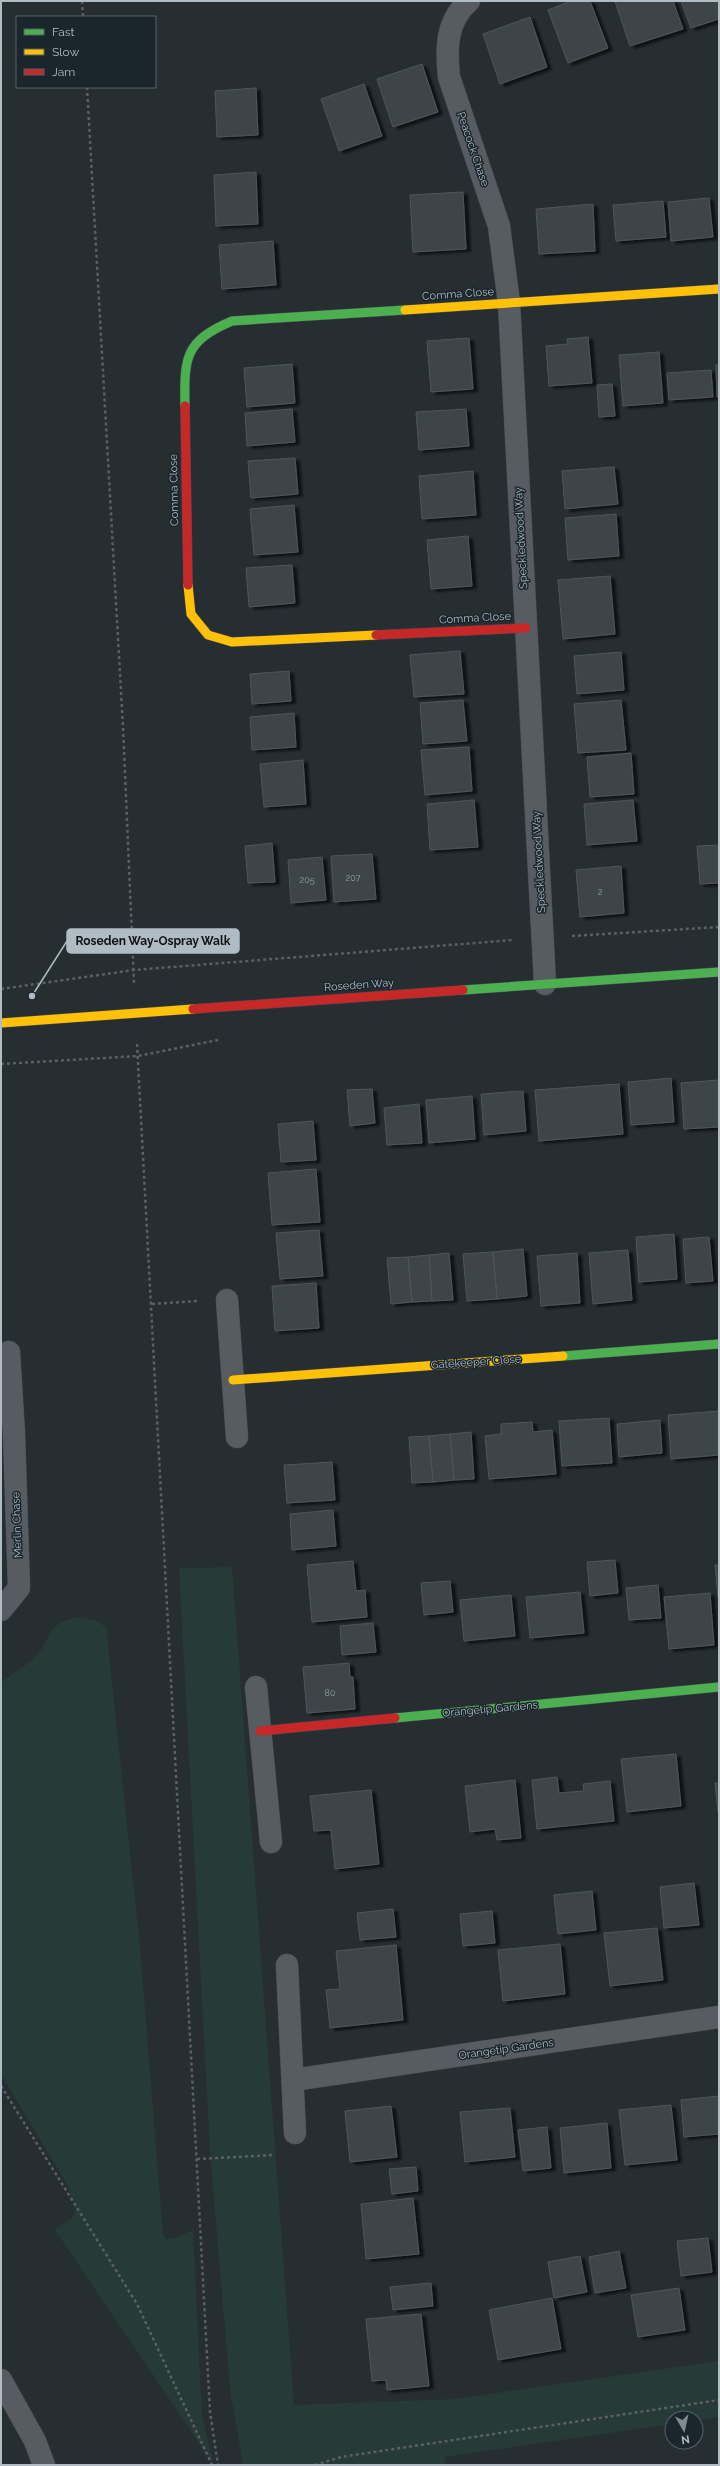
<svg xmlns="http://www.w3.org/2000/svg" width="720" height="2466" font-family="Raleway,sans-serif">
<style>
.green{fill:#263a37}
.building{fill:#3e4549;stroke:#4e565a;filter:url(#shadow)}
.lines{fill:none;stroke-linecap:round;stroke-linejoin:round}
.street-casing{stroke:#44494d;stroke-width:23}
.fast-casing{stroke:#44494d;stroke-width:10}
.slow-casing{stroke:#44494d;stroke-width:10}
.jam-casing{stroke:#44494d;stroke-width:10}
.path{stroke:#5a6065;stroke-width:2.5;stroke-dasharray:3 3;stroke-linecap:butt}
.street{stroke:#565c61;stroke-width:22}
.fast{stroke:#4caf50;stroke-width:9}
.slow{stroke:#ffc107;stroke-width:9}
.jam{stroke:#c62828;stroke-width:9}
.labels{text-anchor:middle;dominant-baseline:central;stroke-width:3;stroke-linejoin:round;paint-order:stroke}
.number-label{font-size:9px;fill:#939ea5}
.street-label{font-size:11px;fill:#afbcc4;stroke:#1a252c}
.leader{fill:none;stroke:#afbcc4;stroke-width:1.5}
.callout-dot{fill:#afbcc4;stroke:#1a252c;stroke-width:1.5}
.callout{fill:#afbcc4;stroke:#afbcc4;stroke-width:1.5}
.callout-label{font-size:12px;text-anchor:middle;font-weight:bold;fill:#111}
</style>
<defs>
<filter id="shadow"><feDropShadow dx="4.5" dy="2.5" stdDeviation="1" flood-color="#0009"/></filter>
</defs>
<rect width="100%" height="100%" fill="#262e32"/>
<g class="green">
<polygon points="232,1567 294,2405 455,2399 719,2361 719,2417 696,2421 696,2418 672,2418 672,2424 445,2457 446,2465 243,2465 230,2389 210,2151 179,1568"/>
<path d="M 79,1617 L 95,1620 L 106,1627 L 140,1947 L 163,2235 L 166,2239 L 172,2239 L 193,2230 L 202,2416 L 214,2465 L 55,2230 L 73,2217 L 75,2208 L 67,2184 L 1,2074 L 1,1682 C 12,1674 24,1667 34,1658 C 55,1637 43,1624 79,1617 Z"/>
</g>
<g class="building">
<polygon points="571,1 590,1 608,48 568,63 548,10"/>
<polygon points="615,1 673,1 683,29 630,46"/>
<polygon points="681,1 719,1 719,19 691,28"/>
<polygon points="530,17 547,67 500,84 483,34"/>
<polygon points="422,64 438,112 393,127 377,79"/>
<polygon points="364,84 382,136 339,151 321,99"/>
<polygon points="256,88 258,135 217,137 215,91"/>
<polygon points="256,172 258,224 216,226 214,175"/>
<polygon points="463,192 466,249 413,252 410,195"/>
<polygon points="709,198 713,237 671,241 668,202"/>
<polygon points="663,201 666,237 616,241 613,205"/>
<polygon points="593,204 595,251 539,254 536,209"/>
<polygon points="273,241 276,285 222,289 219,245"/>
<polygon points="588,337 592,383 549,386 546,346 568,344 567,339"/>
<polygon points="469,338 473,389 431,392 427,341"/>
<polygon points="659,352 663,403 623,406 619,355"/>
<polygon points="292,364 295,403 247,407 244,368"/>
<polygon points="716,365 719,365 719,397 717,397"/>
<polygon points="711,370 713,397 669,400 667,373"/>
<polygon points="612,384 615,416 599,417 597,385"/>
<polygon points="292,409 295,442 247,446 245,413"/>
<polygon points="466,409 469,446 419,450 416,412"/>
<polygon points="295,458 298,494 251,498 248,461"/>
<polygon points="614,467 618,504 565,509 562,471"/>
<polygon points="473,471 476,515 422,519 419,476"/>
<polygon points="294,505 298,552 254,555 250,509"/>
<polygon points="616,514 619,556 568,560 565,518"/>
<polygon points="468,536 472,586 431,589 427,540"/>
<polygon points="292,565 295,603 249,607 246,568"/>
<polygon points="610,576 615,634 563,639 558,580"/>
<polygon points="460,651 464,694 414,697 410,655"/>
<polygon points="621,652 624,690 577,694 574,656"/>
<polygon points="289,671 291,701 252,704 250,674"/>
<polygon points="463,700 467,741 423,744 420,703"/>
<polygon points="621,700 626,750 578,753 574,704"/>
<polygon points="294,713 296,747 252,750 250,717"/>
<polygon points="469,747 472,791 425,795 421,750"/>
<polygon points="631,753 634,794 590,797 587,757"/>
<polygon points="303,760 306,804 264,807 260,764"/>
<polygon points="474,800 478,847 430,850 427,804"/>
<polygon points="633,800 637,841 587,845 584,804"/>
<polygon points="272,843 275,882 248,883 245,846"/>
<polygon points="719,845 719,883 700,884 697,846"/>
<polygon points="372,854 376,899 334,902 331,856"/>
<polygon points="322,857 326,900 291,903 288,860"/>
<polygon points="621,866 624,913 580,917 576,870"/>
<polygon points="671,1078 674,1122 631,1125 628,1082"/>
<polygon points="719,1080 719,1127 684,1129 681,1083"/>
<polygon points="619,1084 623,1134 539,1141 535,1090"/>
<polygon points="372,1089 375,1123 350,1126 347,1090"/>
<polygon points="523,1091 526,1131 484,1135 481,1094"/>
<polygon points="472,1096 475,1139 429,1143 426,1100"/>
<polygon points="419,1104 422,1143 387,1145 384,1108"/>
<polygon points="313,1121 316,1160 281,1162 278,1124"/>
<polygon points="316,1169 320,1222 272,1225 268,1173"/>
<polygon points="319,1230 323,1276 280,1279 276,1233"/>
<polygon points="674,1234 677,1279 639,1282 636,1237"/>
<polygon points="709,1237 713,1281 686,1283 683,1239"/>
<polygon points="523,1249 527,1296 497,1299 493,1252"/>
<polygon points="628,1250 632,1300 593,1304 589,1253"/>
<polygon points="493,1252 497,1299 467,1301 463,1254"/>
<polygon points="449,1253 453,1300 432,1301 429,1255"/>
<polygon points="577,1253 580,1303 541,1306 537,1256"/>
<polygon points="429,1255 432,1301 412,1302 408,1257"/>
<polygon points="408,1257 412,1302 391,1304 387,1258"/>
<polygon points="316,1283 319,1328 275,1331 272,1286"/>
<polygon points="719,1411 719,1455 671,1459 668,1415"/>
<polygon points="609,1418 612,1463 562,1466 559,1421"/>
<polygon points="660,1420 662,1453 619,1457 617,1424"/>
<polygon points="532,1422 533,1432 552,1430 556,1474 489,1479 485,1436 501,1434 501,1424"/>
<polygon points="471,1432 474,1479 454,1480 450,1434"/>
<polygon points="450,1434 454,1480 433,1482 429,1436"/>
<polygon points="429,1436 433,1482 412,1483 409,1437"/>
<polygon points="332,1462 335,1500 287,1503 284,1465"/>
<polygon points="333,1510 336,1546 292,1550 290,1514"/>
<polygon points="615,1560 618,1593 590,1596 587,1562"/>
<polygon points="353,1561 356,1591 365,1590 367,1617 312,1622 307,1565"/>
<polygon points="715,1565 719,1565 719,1597 718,1597"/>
<polygon points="450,1581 453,1612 424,1615 421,1583"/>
<polygon points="658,1585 661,1618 629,1620 626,1588"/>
<polygon points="580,1592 584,1633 530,1638 526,1597"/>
<polygon points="710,1593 714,1645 669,1649 664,1597"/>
<polygon points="511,1595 515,1636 464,1641 460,1600"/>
<polygon points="373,1623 376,1652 342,1655 340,1626"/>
<polygon points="349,1663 350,1677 353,1677 355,1709 307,1713 303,1667"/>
<polygon points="676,1754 681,1806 627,1812 621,1759"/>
<polygon points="557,1777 559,1793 584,1791 583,1784 610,1781 614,1821 537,1829 532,1780"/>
<polygon points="515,1780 521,1838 497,1840 495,1829 470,1832 465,1786"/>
<polygon points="715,1783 719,1783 719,1812 718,1812"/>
<polygon points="371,1790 379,1864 335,1869 331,1830 314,1831 310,1796"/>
<polygon points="694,1883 699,1925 664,1928 660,1887"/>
<polygon points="592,1891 596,1930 558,1934 554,1895"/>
<polygon points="393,1909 396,1937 360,1940 357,1913"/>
<polygon points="492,1911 495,1943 463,1946 460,1914"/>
<polygon points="657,1928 663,1980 610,1986 604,1933"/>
<polygon points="560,1944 565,1994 503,2001 498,1950"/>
<polygon points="396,1945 403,2020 330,2028 326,1990 340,1989 336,1951"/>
<polygon points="719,2096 719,2134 684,2137 681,2100"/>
<polygon points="671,2105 677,2160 625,2165 619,2110"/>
<polygon points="391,2106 397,2157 350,2162 345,2111"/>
<polygon points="510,2108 515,2157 465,2162 460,2112"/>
<polygon points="607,2123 611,2168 564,2173 560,2128"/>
<polygon points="547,2127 551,2168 523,2171 518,2130"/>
<polygon points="416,2167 418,2191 392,2194 389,2169"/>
<polygon points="413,2198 419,2254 366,2259 361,2204"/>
<polygon points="708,2238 712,2272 681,2276 677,2241"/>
<polygon points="619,2251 626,2288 595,2293 589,2257"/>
<polygon points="580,2256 587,2292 554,2298 548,2262"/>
<polygon points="431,2283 433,2306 393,2310 390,2287"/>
<polygon points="679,2288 685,2330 638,2337 631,2295"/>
<polygon points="552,2298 561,2349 498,2360 489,2310"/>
<polygon points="421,2314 429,2386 387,2390 386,2380 372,2381 366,2319"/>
</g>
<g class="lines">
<g class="street-casing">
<g id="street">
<path d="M 469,1 C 446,21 446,48 449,77 L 499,226 L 509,303 L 545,984"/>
<polyline points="227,1300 237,1437"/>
<polyline points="1,1610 19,1588 14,1434 9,1352"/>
<polyline points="256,1687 271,1842"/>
<polyline points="287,1965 295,2133"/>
<polyline points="293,2080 719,2017"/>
<polyline points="1,2380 35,2441 44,2465"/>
</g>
</g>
<g class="fast-casing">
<g id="fast">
<path d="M 185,406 C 184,357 185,341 232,321 L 405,310"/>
<polyline points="463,990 719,972"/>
<polyline points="563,1356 719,1344"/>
<polyline points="395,1718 719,1687"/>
</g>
</g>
<g class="slow-casing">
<g id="slow">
<polyline points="405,310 719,289"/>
<polyline points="188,585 191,614 208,635 232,642 376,635"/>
<polyline points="1,1023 193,1009"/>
<polyline points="233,1380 563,1356"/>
</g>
</g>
<g class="jam-casing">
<g id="jam">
<polyline points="185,406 188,585"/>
<polyline points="376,635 526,628"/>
<polyline points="193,1009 463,990"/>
<polyline points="260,1731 395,1718"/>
</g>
</g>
<g class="path">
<polyline points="82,1 83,17"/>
<polyline points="87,87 123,727 134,983"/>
<polyline points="572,936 719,927"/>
<polyline points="1,989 134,970 513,940"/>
<polyline points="137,1044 210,2412 218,2465"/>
<polyline points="1,1064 138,1056 218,1040"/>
<polyline points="152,1304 197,1301"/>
<polyline points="1,2086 137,2304 212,2465"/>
<polyline points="197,2159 274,2155"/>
<polyline points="315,2465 341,2457 719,2400"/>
</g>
<use href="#street" class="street"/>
<use href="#fast" class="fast"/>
<use href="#slow" class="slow"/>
<use href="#jam" class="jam"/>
</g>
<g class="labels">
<g class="number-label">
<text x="353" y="878">207</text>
<text x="307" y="880">205</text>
<text x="600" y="892">2</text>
<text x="330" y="1693">80</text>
</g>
<g class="street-label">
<text transform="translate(473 149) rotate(71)">Peacock Chase</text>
<text transform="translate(458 294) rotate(-4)">Comma Close</text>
<text transform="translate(174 490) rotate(-91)">Comma Close</text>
<text transform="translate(521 538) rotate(-93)">Speckledwood Way</text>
<text transform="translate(475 618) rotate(-3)">Comma Close</text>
<text transform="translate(539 862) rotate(-93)">Speckledwood Way</text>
<text transform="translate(359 985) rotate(-4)">Roseden Way</text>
<text transform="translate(476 1362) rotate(-4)">Gatekeeper Close</text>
<text transform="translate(17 1525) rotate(-92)">Merlin Chase</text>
<text transform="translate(490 1709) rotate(-5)">Orangetip Gardens</text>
<text transform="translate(506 2049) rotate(-8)">Orangetip Gardens</text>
</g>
</g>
<path class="leader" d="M32 996L67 941"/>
<circle class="callout-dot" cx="32" cy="996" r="4"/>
<rect class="callout" x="67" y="929" width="172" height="24" rx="4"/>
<g class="callout-label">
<text x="153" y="945">Roseden Way-Ospray Walk</text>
</g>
<rect width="720" height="2466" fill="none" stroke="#afbcc4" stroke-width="4"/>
<rect x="16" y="16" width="140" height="72" fill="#1a252c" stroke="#566169"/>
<rect x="24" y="29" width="20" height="6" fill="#4caf50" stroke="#566169"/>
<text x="52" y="36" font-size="12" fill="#afbcc4">Fast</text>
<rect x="24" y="49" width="20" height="6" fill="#ffc107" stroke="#566169"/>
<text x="52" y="56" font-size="12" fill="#afbcc4">Slow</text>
<rect x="24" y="69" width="20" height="6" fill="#c62828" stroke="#566169"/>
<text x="52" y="76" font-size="12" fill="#afbcc4">Jam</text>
<g transform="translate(684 2430) rotate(171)"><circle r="19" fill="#1a252c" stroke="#566169"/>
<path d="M0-3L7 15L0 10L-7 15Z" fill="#7f8a91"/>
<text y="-6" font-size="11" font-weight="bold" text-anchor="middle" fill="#afbcc4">N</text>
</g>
</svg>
